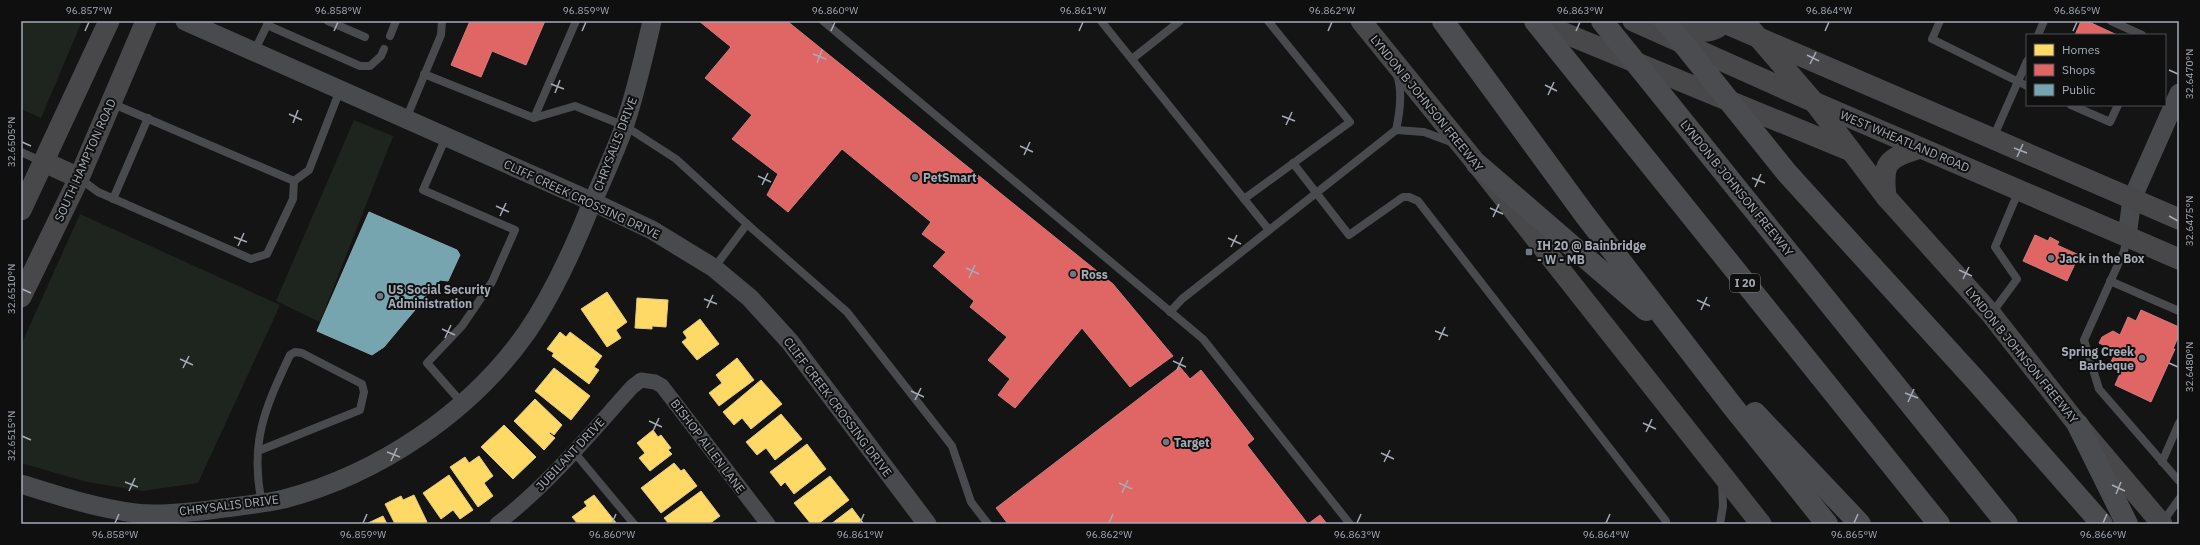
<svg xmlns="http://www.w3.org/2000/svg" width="2200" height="545" font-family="'IBM Plex Sans',sans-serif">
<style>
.green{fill:#1e251f}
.homes{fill:#ffd966;stroke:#e4cb7e}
.shops{fill:#e06666;stroke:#ce7b7e}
.public{fill:#76a5af;stroke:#84a7b1}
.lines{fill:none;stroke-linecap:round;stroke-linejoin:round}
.service{stroke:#494a4d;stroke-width:8}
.minor{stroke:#494a4d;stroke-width:15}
.tertiary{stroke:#494a4d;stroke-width:19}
.secondary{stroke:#48484b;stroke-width:21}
.motorway{stroke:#4b4c4f;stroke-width:22}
.ticks{fill:none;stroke:#a5abb6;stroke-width:1.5}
.poi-dot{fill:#72767e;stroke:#0f0f10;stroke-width:1.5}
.labels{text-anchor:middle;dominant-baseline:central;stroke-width:4;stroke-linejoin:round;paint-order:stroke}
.shield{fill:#0f0f10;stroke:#787c84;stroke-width:1}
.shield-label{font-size:11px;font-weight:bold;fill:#a5abb6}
.street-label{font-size:12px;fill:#a5abb6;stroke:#0f0f10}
.poi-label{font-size:12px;font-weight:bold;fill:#a5abb6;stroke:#0f0f10;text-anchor:start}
.neatline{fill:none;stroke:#a5abb6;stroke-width:1.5}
.ticks-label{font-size:10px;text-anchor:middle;fill:#a5abb6}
</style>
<rect width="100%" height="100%" fill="#141415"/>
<g class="green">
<polygon points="21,21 82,21 41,118 21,109"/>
<polygon points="354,120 393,136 320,322 276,301"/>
<polygon points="80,214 280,305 198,483 142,491 87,482 21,463 21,345"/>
</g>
<g class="homes">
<polygon points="607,292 627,322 616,330 621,338 607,347 581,309"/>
<polygon points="637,298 668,300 666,327 652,326 652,329 635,328"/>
<polygon points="700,319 719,344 697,360 682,342 687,338 683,332"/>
<polygon points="560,332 566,337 570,332 602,356 594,367 599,370 589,384 552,356 554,353 547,349"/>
<polygon points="737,358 754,380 719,406 709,393 722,383 716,375"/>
<polygon points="554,368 590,396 571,420 535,391"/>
<polygon points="761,380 782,404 751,429 742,418 734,425 723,412"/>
<polygon points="535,399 562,425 554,435 550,432 549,433 555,438 544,450 514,421"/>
<polygon points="781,414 802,439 775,460 766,448 757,455 746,442"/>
<polygon points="504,425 536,457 513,479 481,447"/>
<polygon points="653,430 658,437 661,435 671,448 668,450 672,454 650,471 639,458 645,453 637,443"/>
<polygon points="807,444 826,469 794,494 785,482 781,486 770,472"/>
<polygon points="479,456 493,476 484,483 493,496 478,507 450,467 465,457 469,463"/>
<polygon points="674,463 681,471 684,469 697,486 661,513 641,488"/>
<polygon points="449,475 473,510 460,519 453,510 441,519 423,493"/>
<polygon points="830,476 849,500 818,524 811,524 794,503"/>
<polygon points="701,491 720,516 709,524 669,524 664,518"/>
<polygon points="414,495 427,522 423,524 395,524 385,504 401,496 403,500"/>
<polygon points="594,495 617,524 578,524 572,517 587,506 584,502"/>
<polygon points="852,508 864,524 831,524"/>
<polygon points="383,516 387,524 366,524"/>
</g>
<g class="shops">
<polygon points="470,21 545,21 526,65 492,51 481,77 451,65"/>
<polygon points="699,21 787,21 1113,284 1173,356 1130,387 1082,328 1015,408 998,395 1010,379 988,360 1007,337 970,307 974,301 933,266 946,252 922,234 931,222 842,149 788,212 767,195 778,174 732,139 752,115 705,78 731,47"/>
<polygon points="2081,21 2087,21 2117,35 2075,35"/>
<polygon points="2035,235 2048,241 2050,237 2059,242 2057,245 2079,255 2067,281 2023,261"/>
<polygon points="2141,310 2179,327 2179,335 2173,349 2175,349 2151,402 2115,385 2122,369 2110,364 2116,351 2099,343 2102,337 2113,331 2120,335 2128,317 2136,321"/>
<polygon points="1180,367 1190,379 1201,370 1254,439 1247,445 1308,524 1008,524 996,508"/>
<polygon points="1320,515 1327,524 1308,524"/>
</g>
<polygon class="public" points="369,212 457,250 460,255 448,281 440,280 384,347 372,355 317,331"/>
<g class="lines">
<g class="service">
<polyline points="328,21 365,37"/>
<polyline points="823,21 1203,339 1350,524"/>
<polyline points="1101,21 1269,230"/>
<polyline points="1940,21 1932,39 2027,86"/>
<polyline points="2111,21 2142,35"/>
<polyline points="267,25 360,66 370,66 381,56 384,49"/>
<polyline points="2038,35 2044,21"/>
<polyline points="390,36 396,21"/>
<polyline points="254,52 269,21"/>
<polyline points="1132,59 1180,21"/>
<polyline points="424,74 534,118 575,106 625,126 676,159 747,224"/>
<polyline points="111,103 294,181 309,170 340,90"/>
<polyline points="2071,105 2110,122 2118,105"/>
<polyline points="534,118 576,21"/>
<polyline points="406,119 441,35 442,21"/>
<path d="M 1396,130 C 1400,112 1403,92 1397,75"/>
<polyline points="446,137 423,190 515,230 492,282 462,326 427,363 462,403"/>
<polyline points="1993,138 2027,61"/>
<polyline points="21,152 43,162"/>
<polyline points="1293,163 1349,235 1403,197 1409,197 1418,201 1666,521 1666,524"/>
<polyline points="79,178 98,192 251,259 267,254 293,199 294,181"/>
<polyline points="113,199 148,118"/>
<polyline points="1244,199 1350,122 1268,21"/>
<polyline points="2127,237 2124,251 2084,340 2099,389 2179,481"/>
<polyline points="714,268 747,224 847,312 952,446 971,502 988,524"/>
<polyline points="2110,281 2179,311"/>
<polyline points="1170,312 1182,299 1396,130 1424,132 1451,142"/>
<polyline points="1992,313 2017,279 1995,247 2019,190"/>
<path d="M 258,451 L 360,410 L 364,392 L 362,384 L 302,353 L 295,352 L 290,355 C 265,408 249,443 262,503"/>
<polyline points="574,452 634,524"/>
<polyline points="2162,462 2179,423"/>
<polyline points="2162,523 2179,499"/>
<polyline points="1720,524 1723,506 1722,482"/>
</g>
<path class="minor" d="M 497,524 C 548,485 589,435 632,387 L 641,380 L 655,382 L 662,386 L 768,524"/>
<g class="tertiary">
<polyline points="185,21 593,202 652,230 714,268 750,298 790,342 927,524"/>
<polyline points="2127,236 2132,199 2179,93"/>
<path d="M 21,484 C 59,496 96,508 135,513 C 158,516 194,512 217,509 C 239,506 262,504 284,499 C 379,474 471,412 527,332 C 553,294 572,252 589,210 C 601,183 614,155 624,127 C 636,92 644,56 652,21"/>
</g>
<g class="secondary">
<polyline points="1361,21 1477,164 1761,524"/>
<polyline points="1535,21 1851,151"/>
<polyline points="1633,21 1814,102 2179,259"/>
<path d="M 1663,21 C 1683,27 1709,41 1725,21"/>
<polyline points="1720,21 2179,219"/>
<polyline points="1744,21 1814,102 1886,197 1991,314 2078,425 2162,524"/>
<polyline points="44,162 79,178"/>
<path d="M 1886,197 C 1882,161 1887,159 1920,148"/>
<polyline points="21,210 109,21"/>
<polyline points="21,297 79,178 146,21"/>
</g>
<g class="motorway">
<polyline points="1443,21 1585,215 1733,407 1827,524"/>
<polyline points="1535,21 1939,524"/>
<polyline points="1602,21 2007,524"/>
<polyline points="1665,21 1787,173 1978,383 2102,524"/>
<polyline points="1477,164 1646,310"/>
<polyline points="1755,413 1860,524"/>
<polyline points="2078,425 2127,524"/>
</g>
</g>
<path class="ticks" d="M 85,31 L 89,22M 334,31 L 338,22M 582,31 L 586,22M 831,31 L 835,22M 1079,31 L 1083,22M 1328,31 L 1332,22M 1576,31 L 1580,22M 1825,31 L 1829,22M 2073,31 L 2077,22M 813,54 L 826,59M 1807,55 L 1819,61M 817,63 L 822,50M 1810,64 L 1816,52M 2169,70 L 2178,74M 551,84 L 564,89M 1545,85 L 1557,91M 555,93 L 560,80M 1548,95 L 1554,82M 289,114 L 302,120M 1282,116 L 1295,121M 293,123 L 298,110M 1286,125 L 1292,112M 22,142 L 31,146M 1020,146 L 1033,152M 2014,148 L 2027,153M 1024,155 L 1030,142M 2017,157 L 2023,144M 758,176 L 771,182M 1752,178 L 1765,183M 762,185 L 768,173M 1755,187 L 1761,174M 496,206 L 509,212M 1490,208 L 1503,214M 500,216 L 506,203M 2169,216 L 2178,221M 1493,217 L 1499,204M 234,237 L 247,242M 1228,238 L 1241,244M 238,246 L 244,233M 1231,247 L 1237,235M 966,268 L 979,274M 1959,270 L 1972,276M 969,278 L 975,265M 1963,279 L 1969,267M 22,289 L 31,293M 704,299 L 717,304M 1697,300 L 1710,306M 707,308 L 713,295M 1701,310 L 1707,297M 442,329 L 455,335M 1435,331 L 1448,336M 445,338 L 451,325M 1439,340 L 1445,327M 180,359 L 193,365M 1173,361 L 1186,367M 2169,363 L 2178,367M 183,368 L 189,356M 1177,370 L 1183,357M 911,391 L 924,397M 1905,393 L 1918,398M 915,400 L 921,388M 1908,402 L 1914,389M 649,421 L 662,427M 1643,423 L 1656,429M 653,431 L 659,418M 1646,432 L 1652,419M 22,436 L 31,440M 387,452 L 400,457M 1381,453 L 1394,459M 391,461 L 397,448M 1384,462 L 1390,450M 125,482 L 138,487M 1119,483 L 1132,489M 2112,485 L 2125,491M 129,491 L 135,478M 1122,493 L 1128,480M 2116,494 L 2121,482M 115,523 L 119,514M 363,523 L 367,514M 612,523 L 616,514M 860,523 L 864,514M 1109,523 L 1113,514M 1357,523 L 1361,514M 1606,523 L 1610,514M 1854,523 L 1858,514M 2103,523 L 2107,514"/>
<g class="poi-dot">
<circle cx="915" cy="177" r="4"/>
<rect x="1525" y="248" width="8" height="8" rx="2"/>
<circle cx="2051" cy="258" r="4"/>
<circle cx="1073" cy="274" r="4"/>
<circle cx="380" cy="296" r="4"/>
<circle cx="2142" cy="358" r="4"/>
<circle cx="1166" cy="442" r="4"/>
</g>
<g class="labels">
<rect class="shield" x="1730" y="274" width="30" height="18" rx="3"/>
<g class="shield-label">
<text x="1745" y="283">I 20</text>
</g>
<g class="street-label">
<text transform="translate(1427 103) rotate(51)">LYNDON B JOHNSON FREEWAY</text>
<text transform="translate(1905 141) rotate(23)">WEST WHEATLAND ROAD</text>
<text transform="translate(615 144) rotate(-69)">CHRYSALIS DRIVE</text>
<text transform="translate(85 160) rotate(-66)">SOUTH HAMPTON ROAD</text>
<text transform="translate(1737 188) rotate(51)">LYNDON B JOHNSON FREEWAY</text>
<text transform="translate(582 199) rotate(25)">CLIFF CREEK CROSSING DRIVE</text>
<text transform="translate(2022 355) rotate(51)">LYNDON B JOHNSON FREEWAY</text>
<text transform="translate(838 407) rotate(53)">CLIFF CREEK CROSSING DRIVE</text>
<text transform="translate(708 446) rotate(53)">BISHOP ALLEN LANE</text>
<text transform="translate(570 454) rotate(-47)">JUBILANT DRIVE</text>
<text transform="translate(229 505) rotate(-7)">CHRYSALIS DRIVE</text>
</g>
<g class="poi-label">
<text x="923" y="177">PetSmart</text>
<text x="1537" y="245">IH 20 @ Bainbridge<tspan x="1537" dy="14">- W - MB</tspan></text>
<text x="2059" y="258">Jack in the Box</text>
<text x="1081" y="274">Ross</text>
<text x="388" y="289">US Social Security<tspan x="388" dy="14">Administration</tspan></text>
<text x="2134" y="351" text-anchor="end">Spring Creek<tspan x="2134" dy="14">Barbeque</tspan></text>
<text x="1174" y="442">Target</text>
</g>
</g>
<rect width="2200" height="545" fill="none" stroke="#0f0f10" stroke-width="44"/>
<rect x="2026" y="34" width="140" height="72" fill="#0f0f10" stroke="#4b4d52"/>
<rect x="2034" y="44" width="20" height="12" fill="#ffd966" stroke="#4b4d52"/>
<text x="2062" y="54" font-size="12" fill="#a5abb6">Homes</text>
<rect x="2034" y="64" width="20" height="12" fill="#e06666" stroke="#4b4d52"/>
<text x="2062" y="74" font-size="12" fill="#a5abb6">Shops</text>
<rect x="2034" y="84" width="20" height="12" fill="#76a5af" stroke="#4b4d52"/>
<text x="2062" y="94" font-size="12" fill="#a5abb6">Public</text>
<rect x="22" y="22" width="2156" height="501" class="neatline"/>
<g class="ticks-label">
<text x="89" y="14">96.857°W</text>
<text x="338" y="14">96.858°W</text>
<text x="586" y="14">96.859°W</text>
<text x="835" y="14">96.860°W</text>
<text x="1083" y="14">96.861°W</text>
<text x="1332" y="14">96.862°W</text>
<text x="1580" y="14">96.863°W</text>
<text x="1829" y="14">96.864°W</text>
<text x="2077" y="14">96.865°W</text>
<text transform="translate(2189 74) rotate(-90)" y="4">32.6470°N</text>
<text transform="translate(11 142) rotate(-90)" y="4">32.6505°N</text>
<text transform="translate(2189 221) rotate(-90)" y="4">32.6475°N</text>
<text transform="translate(11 289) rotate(-90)" y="4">32.6510°N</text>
<text transform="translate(2189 367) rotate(-90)" y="4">32.6480°N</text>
<text transform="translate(11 436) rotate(-90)" y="4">32.6515°N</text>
<text x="115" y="538">96.858°W</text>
<text x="363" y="538">96.859°W</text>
<text x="612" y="538">96.860°W</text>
<text x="860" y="538">96.861°W</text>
<text x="1109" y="538">96.862°W</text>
<text x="1357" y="538">96.863°W</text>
<text x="1606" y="538">96.864°W</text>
<text x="1854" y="538">96.865°W</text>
<text x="2103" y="538">96.866°W</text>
</g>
</svg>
